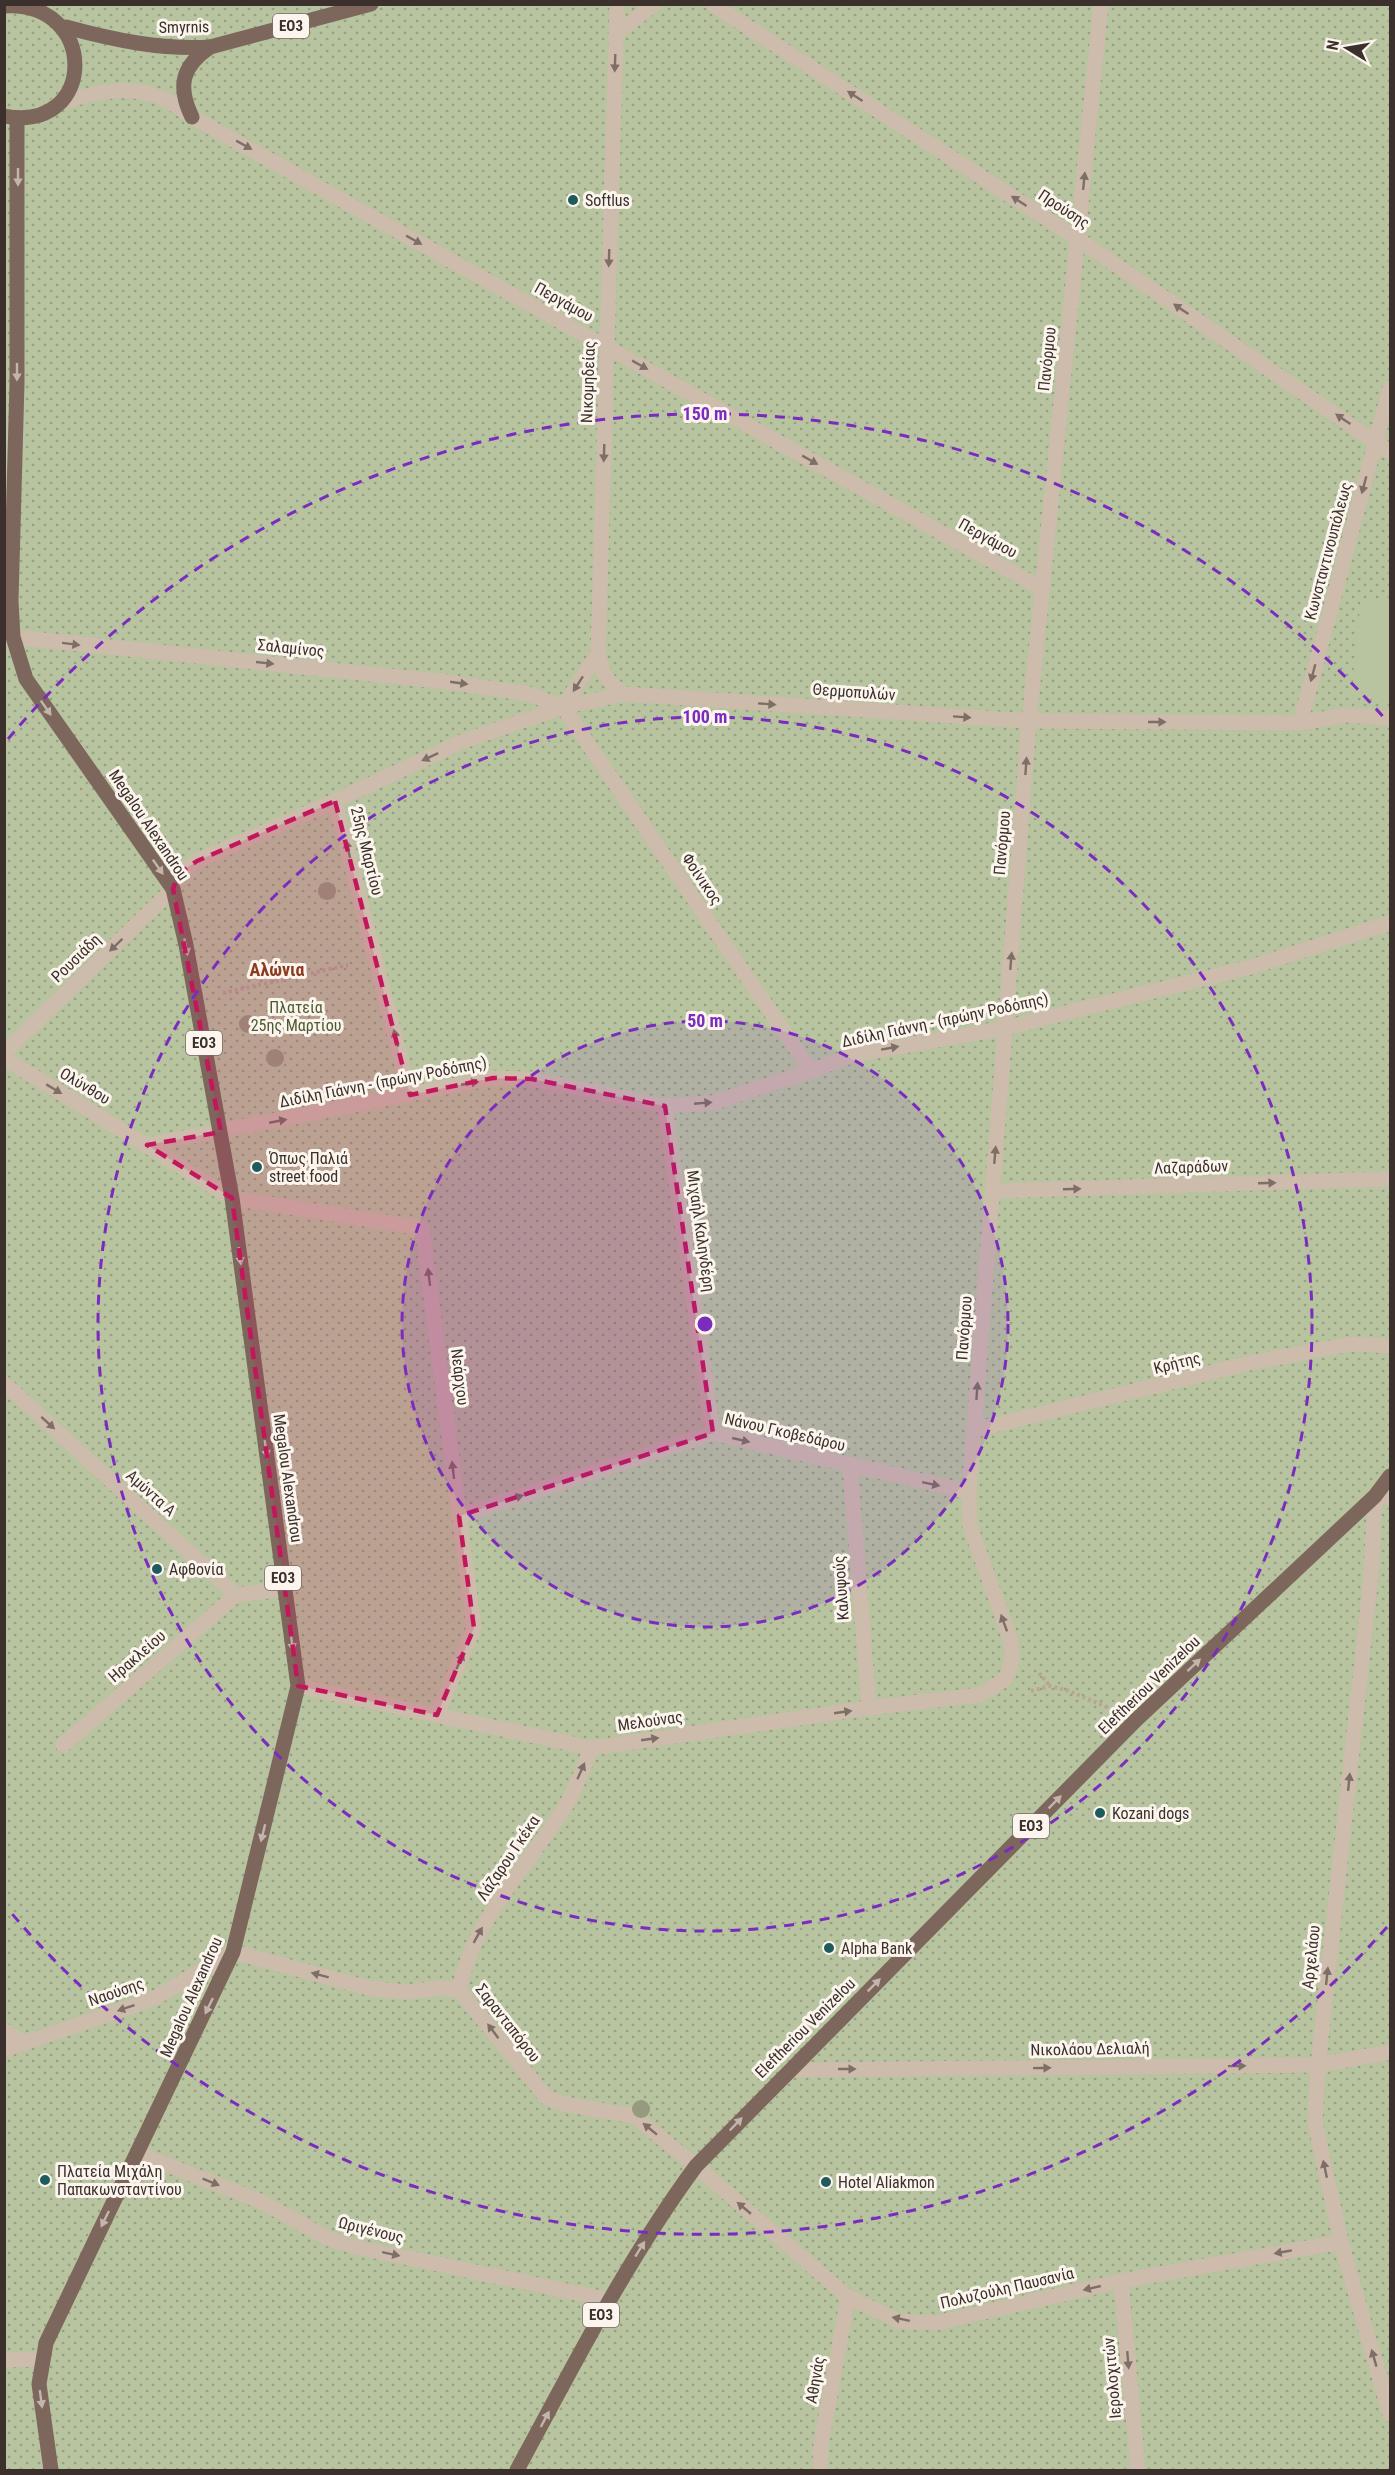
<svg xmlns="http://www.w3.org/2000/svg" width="1395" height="2475" font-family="'Roboto Condensed',sans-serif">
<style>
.park{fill:url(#park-dots)}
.garden{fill:#b8c4a0}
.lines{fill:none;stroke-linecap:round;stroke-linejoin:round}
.path{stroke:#b9a596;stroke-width:4;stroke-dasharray:3 3;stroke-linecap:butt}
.minor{stroke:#cdbbac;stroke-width:15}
.major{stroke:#7d675c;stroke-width:15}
.tree{fill:#969b7f}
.oneway{fill:#7d6f65}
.oneway2{fill:#c2b5ac}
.marked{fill:#c2185b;fill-opacity:0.2;stroke:#c2185b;stroke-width:4.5;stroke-dasharray:12 8;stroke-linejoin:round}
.ring{fill:none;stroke:#7b2cbf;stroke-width:3;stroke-dasharray:10 8}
.poi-dot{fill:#1f5a5e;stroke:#fbf5ee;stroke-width:2}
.labels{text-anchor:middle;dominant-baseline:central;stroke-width:6;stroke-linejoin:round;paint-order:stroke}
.shield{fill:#fbf5ee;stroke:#756b66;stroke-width:1.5}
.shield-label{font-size:15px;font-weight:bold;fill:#3b302b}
.street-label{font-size:16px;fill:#3b302b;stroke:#fbf5ee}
.poi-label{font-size:16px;fill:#3b302b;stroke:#fbf5ee;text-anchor:start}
.park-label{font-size:16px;fill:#4a5a2e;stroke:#fbf5ee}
.neighbourhood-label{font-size:18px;font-weight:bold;fill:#8c3b22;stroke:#fbf5ee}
.centre{fill:#7b2cbf;stroke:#fbf5ee;stroke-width:3}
.ring-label{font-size:18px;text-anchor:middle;font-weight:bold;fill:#7b2cbf;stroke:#fbf5ee;stroke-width:6;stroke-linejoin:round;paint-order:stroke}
</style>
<defs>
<pattern id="park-dots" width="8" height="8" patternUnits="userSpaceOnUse" patternTransform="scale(1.5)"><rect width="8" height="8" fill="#b8c4a0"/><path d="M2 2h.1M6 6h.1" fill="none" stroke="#97a083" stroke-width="1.8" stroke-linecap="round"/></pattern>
</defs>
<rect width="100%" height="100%" fill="#f4ebe1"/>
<rect class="park" x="5" y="5" width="1385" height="2465"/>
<polygon class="garden" points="1361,598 1390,601 1390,701 1351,697"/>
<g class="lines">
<g class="path">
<polyline points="223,993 348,965"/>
<polyline points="1039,1673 1050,1686"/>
<polyline points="1031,1691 1050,1686 1069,1691 1109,1708"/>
</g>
<g class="minor">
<polyline points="712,4 1078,239 1390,452"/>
<polyline points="616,34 654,4"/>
<path d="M 57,104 C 90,93 131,83 164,99 C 174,103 183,111 192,117 L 1043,589"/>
<polyline points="4,626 13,637 448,682 529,694 563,707"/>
<path d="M 598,653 C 603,676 606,680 624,694"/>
<polyline points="563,707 598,653 617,4"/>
<polyline points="563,707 811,1071"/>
<polyline points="1300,723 1390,388"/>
<polyline points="335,801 410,1095"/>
<polyline points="4,1053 173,889 178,874 197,861 335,801 461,742 563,707 624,694 1029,721 1300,723 1346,715 1390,718"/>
<polyline points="4,1058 232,1198 422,1228 474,1628 437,1715"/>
<polyline points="665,1106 713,1433"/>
<polyline points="147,1145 493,1078 532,1079 665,1106 712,1103 811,1071 853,1055 1005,1028 1251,967 1390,923"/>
<polyline points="992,1191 1390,1179"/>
<polyline points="4,1383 236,1595 285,1589"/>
<polyline points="974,1430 1250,1363 1351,1344 1390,1346"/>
<polyline points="850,1466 869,1708"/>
<polyline points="1390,1498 1375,1496 1371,1576 1318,2065 1315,2122 1341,2242 1390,2414"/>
<polyline points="459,1516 713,1433 969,1492"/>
<polyline points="298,1686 592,1748 869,1708 979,1695 1006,1679 1012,1660 1011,1641 970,1526 969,1492 1029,721 1101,4"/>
<polyline points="63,1745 236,1595"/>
<path d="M 459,1990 C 473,1920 527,1866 565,1807 C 576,1789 583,1767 592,1748"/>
<polyline points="4,2030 24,2043"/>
<polyline points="4,2050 153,1999 233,1952 368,1988 406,1992 442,1988 459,1990 546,2097 564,2104 634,2116 696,2166 848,2297 899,2321 936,2323 1121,2281 1341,2242"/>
<polyline points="789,2070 1318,2065 1390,2052"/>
<polyline points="137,2153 260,2201 329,2239 361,2248 610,2300"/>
<polyline points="1121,2281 1138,2470"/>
<polyline points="4,2360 42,2359"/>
<polyline points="820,2470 821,2444 848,2297"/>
</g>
<g class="major">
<path d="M 4,6 C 99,0 98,134 4,116"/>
<path d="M 66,27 C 114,40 161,50 210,47 L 371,4"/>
<path d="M 192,117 C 177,86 182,66 210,47"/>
<polyline points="17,118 17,383 11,601 13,637 26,679 173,889 186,945 232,1198 298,1686 233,1952 46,2343 39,2384 51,2470"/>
<path d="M 517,2470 C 573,2367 626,2261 696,2166 L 1136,1720 L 1375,1496 L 1390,1476"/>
</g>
</g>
<g class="tree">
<circle cx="327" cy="891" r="9"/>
<circle cx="248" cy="1024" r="9"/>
<circle cx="275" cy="1058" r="9"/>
<circle cx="641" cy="2109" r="9"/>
</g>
<defs><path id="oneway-solid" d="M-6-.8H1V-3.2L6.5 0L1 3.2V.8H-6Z" transform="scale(1.5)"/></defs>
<g class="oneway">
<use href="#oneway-solid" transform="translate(615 63) rotate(92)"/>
<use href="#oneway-solid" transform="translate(855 96) rotate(-147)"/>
<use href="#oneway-solid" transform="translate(244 145) rotate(29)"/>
<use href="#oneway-solid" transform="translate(1084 181) rotate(-84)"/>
<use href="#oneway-solid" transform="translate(1019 201) rotate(-147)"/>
<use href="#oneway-solid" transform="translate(414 240) rotate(29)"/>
<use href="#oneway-solid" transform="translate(609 258) rotate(92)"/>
<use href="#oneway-solid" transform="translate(1181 309) rotate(-146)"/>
<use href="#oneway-solid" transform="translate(640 365) rotate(29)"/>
<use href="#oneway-solid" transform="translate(1343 419) rotate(-146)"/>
<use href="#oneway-solid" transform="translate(604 453) rotate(92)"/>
<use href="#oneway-solid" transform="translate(810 460) rotate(29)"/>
<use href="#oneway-solid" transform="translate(1364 485) rotate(105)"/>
<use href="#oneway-solid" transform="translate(71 644) rotate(7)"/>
<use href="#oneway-solid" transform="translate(265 663) rotate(6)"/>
<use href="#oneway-solid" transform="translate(1313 673) rotate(105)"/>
<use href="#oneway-solid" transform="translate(459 683) rotate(8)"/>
<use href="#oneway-solid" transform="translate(578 684) rotate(123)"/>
<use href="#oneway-solid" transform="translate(767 704) rotate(4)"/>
<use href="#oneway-solid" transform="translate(962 717) rotate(4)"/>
<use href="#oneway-solid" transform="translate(1157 722)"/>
<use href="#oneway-solid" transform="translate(430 757) rotate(155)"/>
<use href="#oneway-solid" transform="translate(1026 766) rotate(-86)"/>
<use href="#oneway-solid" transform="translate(348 849) rotate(-104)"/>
<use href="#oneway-solid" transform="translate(116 945) rotate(136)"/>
<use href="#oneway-solid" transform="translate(1011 961) rotate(-85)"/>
<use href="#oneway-solid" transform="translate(396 1038) rotate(-104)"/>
<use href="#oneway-solid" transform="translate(890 1048) rotate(-10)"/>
<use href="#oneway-solid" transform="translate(470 1083) rotate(-11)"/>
<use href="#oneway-solid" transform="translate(54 1089) rotate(31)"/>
<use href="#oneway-solid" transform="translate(703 1103) rotate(-5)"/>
<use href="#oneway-solid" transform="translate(278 1121) rotate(-11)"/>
<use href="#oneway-solid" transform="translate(995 1155) rotate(-85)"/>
<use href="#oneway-solid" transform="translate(1267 1183) rotate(-2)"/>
<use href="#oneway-solid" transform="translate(1072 1189) rotate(-2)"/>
<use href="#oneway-solid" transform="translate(429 1277) rotate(-97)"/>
<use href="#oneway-solid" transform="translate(977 1391) rotate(-86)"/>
<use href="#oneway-solid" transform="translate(48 1423) rotate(42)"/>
<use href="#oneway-solid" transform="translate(741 1440) rotate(13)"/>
<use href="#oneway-solid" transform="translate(453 1470) rotate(-97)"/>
<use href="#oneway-solid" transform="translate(931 1484) rotate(12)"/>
<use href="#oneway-solid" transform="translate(515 1498) rotate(-18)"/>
<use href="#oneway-solid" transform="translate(1004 1623) rotate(-110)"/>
<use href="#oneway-solid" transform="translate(460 1661) rotate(-67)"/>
<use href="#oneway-solid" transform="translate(843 1712) rotate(-8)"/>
<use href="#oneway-solid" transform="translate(650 1739) rotate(-8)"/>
<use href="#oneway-solid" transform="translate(581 1771) rotate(-66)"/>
<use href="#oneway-solid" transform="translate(1349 1782) rotate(-84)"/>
<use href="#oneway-solid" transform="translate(478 1935) rotate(-61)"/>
<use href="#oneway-solid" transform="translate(320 1975) rotate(-165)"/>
<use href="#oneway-solid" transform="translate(1327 1976) rotate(-84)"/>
<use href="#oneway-solid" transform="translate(126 2008) rotate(161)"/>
<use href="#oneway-solid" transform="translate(493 2031) rotate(-127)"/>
<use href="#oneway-solid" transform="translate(1237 2066) rotate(-1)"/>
<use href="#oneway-solid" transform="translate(1042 2068) rotate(-1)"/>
<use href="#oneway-solid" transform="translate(847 2069)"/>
<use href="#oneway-solid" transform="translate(650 2129) rotate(-141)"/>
<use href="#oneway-solid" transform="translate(1325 2169) rotate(-102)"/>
<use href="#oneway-solid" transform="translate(211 2182) rotate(22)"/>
<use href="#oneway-solid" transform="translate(744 2208) rotate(-140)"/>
<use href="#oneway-solid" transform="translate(1283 2252) rotate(170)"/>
<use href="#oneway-solid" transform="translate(391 2254) rotate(12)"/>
<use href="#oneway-solid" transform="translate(1092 2288) rotate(167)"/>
<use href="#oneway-solid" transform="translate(901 2319) rotate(-168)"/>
<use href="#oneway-solid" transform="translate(1374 2358) rotate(-106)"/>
<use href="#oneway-solid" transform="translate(1128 2360) rotate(85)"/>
</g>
<g class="oneway2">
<use href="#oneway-solid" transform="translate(18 177) rotate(90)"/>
<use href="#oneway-solid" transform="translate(17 372) rotate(90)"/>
<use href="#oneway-solid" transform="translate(46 708) rotate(55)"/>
<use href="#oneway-solid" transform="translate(158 867) rotate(55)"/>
<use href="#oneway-solid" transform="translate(186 947) rotate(79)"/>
<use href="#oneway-solid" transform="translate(240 1256) rotate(82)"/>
<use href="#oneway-solid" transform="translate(266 1449) rotate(82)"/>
<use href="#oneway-solid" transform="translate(292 1642) rotate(82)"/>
<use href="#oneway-solid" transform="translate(1194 1665) rotate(-43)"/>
<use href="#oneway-solid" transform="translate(1055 1802) rotate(-45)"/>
<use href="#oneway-solid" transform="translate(263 1833) rotate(104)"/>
<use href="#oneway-solid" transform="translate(874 1985) rotate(-45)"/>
<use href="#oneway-solid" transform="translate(209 2006) rotate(116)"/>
<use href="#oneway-solid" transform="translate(736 2124) rotate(-46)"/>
<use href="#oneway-solid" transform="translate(105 2219) rotate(116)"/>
<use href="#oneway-solid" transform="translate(640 2249) rotate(-58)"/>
<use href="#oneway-solid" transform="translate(41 2399) rotate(82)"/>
<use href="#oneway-solid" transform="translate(545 2419) rotate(-62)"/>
</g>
<path class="marked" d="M 335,801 L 410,1095 L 493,1078 L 532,1079 L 665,1106 L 713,1433 L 459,1516 L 474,1628 L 437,1715 L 298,1686 L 232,1198 L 147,1145 L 221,1132 L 173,889 L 178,874 L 197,861 Z"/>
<circle cx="705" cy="1324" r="303" fill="#7b2cbf" fill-opacity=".12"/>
<g class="ring">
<circle cx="705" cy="1324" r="303"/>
<circle cx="705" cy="1324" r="607"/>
<path d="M1387 1927A910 910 0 0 1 8 1909M8 739A910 910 0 0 1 1387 721"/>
</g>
<g class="poi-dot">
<circle cx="573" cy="200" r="6"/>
<circle cx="257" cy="1167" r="6"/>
<circle cx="157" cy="1569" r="6"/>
<circle cx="1100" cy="1813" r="6"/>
<circle cx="829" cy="1948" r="6"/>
<circle cx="45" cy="2180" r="6"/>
<circle cx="826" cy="2182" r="6"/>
</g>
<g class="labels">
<g class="shield">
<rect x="273" y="14" width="36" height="24" rx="4.5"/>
<rect x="186" y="1031" width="36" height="24" rx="4.5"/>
<rect x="265" y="1566" width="36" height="24" rx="4.5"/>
<rect x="1013" y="1814" width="36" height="24" rx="4.5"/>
<rect x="583" y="2303" width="36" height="24" rx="4.5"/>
</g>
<g class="shield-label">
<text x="291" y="26">ΕΟ3</text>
<text x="204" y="1043">ΕΟ3</text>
<text x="283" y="1578">ΕΟ3</text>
<text x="1031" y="1826">ΕΟ3</text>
<text x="601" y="2315">ΕΟ3</text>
</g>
<g class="street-label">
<text transform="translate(184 27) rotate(-1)">Smyrnis</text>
<text transform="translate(1064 209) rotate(33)">Προύσης</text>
<text transform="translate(564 302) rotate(29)">Περγάμου</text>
<text transform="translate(1047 359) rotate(-84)">Πανόρμου</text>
<text transform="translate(588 382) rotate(-88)">Νικομηδείας</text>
<text transform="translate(988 538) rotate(29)">Περγάμου</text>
<text transform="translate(1328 551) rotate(-75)">Κωνσταντινουπόλεως</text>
<text transform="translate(291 648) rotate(6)">Σαλαμίνος</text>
<text transform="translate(854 692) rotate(4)">Θερμοπυλών</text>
<text transform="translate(149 825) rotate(56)">Megalou Alexandrou</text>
<text transform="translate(1002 843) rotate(-85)">Πανόρμου</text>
<text transform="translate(367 851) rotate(76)">25ης Μαρτίου</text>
<text transform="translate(702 879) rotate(56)">Φοίνικος</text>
<text transform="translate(76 958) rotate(-44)">Ρουσιάδη</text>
<text transform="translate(945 1020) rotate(-12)">Διδίλη Γιάννη - (πρώην Ροδόπης)</text>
<text transform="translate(383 1082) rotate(-11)">Διδίλη Γιάννη - (πρώην Ροδόπης)</text>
<text transform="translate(85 1086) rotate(31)">Ολύνθου</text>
<text transform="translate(1191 1167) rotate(-2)">Λαζαράδων</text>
<text transform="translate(701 1231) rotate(82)">Μιχαήλ Καληνδέρη</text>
<text transform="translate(964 1328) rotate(-86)">Πανόρμου</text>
<text transform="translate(1177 1363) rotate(-14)">Κρήτης</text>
<text transform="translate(460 1377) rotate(83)">Νεάρχου</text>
<text transform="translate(785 1432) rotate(13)">Νάνου Γκοβεδάρου</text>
<text transform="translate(288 1478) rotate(82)">Megalou Alexandrou</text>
<text transform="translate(151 1493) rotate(42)">Αμύντα A</text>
<text transform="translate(841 1588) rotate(-94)">Καλυψούς</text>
<text transform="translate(137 1656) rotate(-41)">Ηρακλείου</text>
<text transform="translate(1149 1685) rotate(-44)">Eleftheriou Venizelou</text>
<text transform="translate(650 1721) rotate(-8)">Μελούνας</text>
<text transform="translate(508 1858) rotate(-56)">Λάζαρου Γκέκα</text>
<text transform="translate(1311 1957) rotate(-84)">Αρχελάου</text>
<text transform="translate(116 1992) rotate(-19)">Ναούσης</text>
<text transform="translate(191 1997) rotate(-66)">Megalou Alexandrou</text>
<text transform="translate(508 2023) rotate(52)">Σαρανταπόρου</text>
<text transform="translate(805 2028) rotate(-45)">Eleftheriou Venizelou</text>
<text transform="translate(1090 2049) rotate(-1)">Νικολάου Δελιαλή</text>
<text transform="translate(371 2230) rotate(14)">Ωριγένους</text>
<text transform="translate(1007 2288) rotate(-13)">Πολυζούλη Παυσανία</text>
<text transform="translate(1112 2378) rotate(-95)">Ιερολοχιτών</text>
<text transform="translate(815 2380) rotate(-80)">Αθηνάς</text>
</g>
<g class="poi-label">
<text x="585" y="200">Softlus</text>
<text x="269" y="1158">Όπως Παλιά<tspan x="269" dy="18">street food</tspan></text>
<text x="169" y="1569">Αφθονία</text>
<text x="1112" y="1813">Kozani dogs</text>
<text x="841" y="1948">Alpha Bank</text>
<text x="57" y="2171">Πλατεία Μιχάλη<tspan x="57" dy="18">Παπακωνσταντίνου</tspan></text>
<text x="838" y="2182">Hotel Aliakmon</text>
</g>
<g class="park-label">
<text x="296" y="1007">Πλατεία<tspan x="296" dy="18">25ης Μαρτίου</tspan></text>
</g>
<g class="neighbourhood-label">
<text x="277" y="969">Αλώνια</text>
</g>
</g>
<circle cx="705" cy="1324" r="9" class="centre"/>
<g class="ring-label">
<text x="705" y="420">150 m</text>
<text x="705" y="723">100 m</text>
<text x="705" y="1027">50 m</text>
</g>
<rect width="1395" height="2475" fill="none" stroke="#3b302b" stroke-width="12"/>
<g transform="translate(1347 48) rotate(281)" stroke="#fbf5ee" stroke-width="4.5" paint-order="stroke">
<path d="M0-4.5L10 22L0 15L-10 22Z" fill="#3b302b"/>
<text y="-9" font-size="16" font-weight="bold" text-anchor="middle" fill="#3b302b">N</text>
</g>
</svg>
